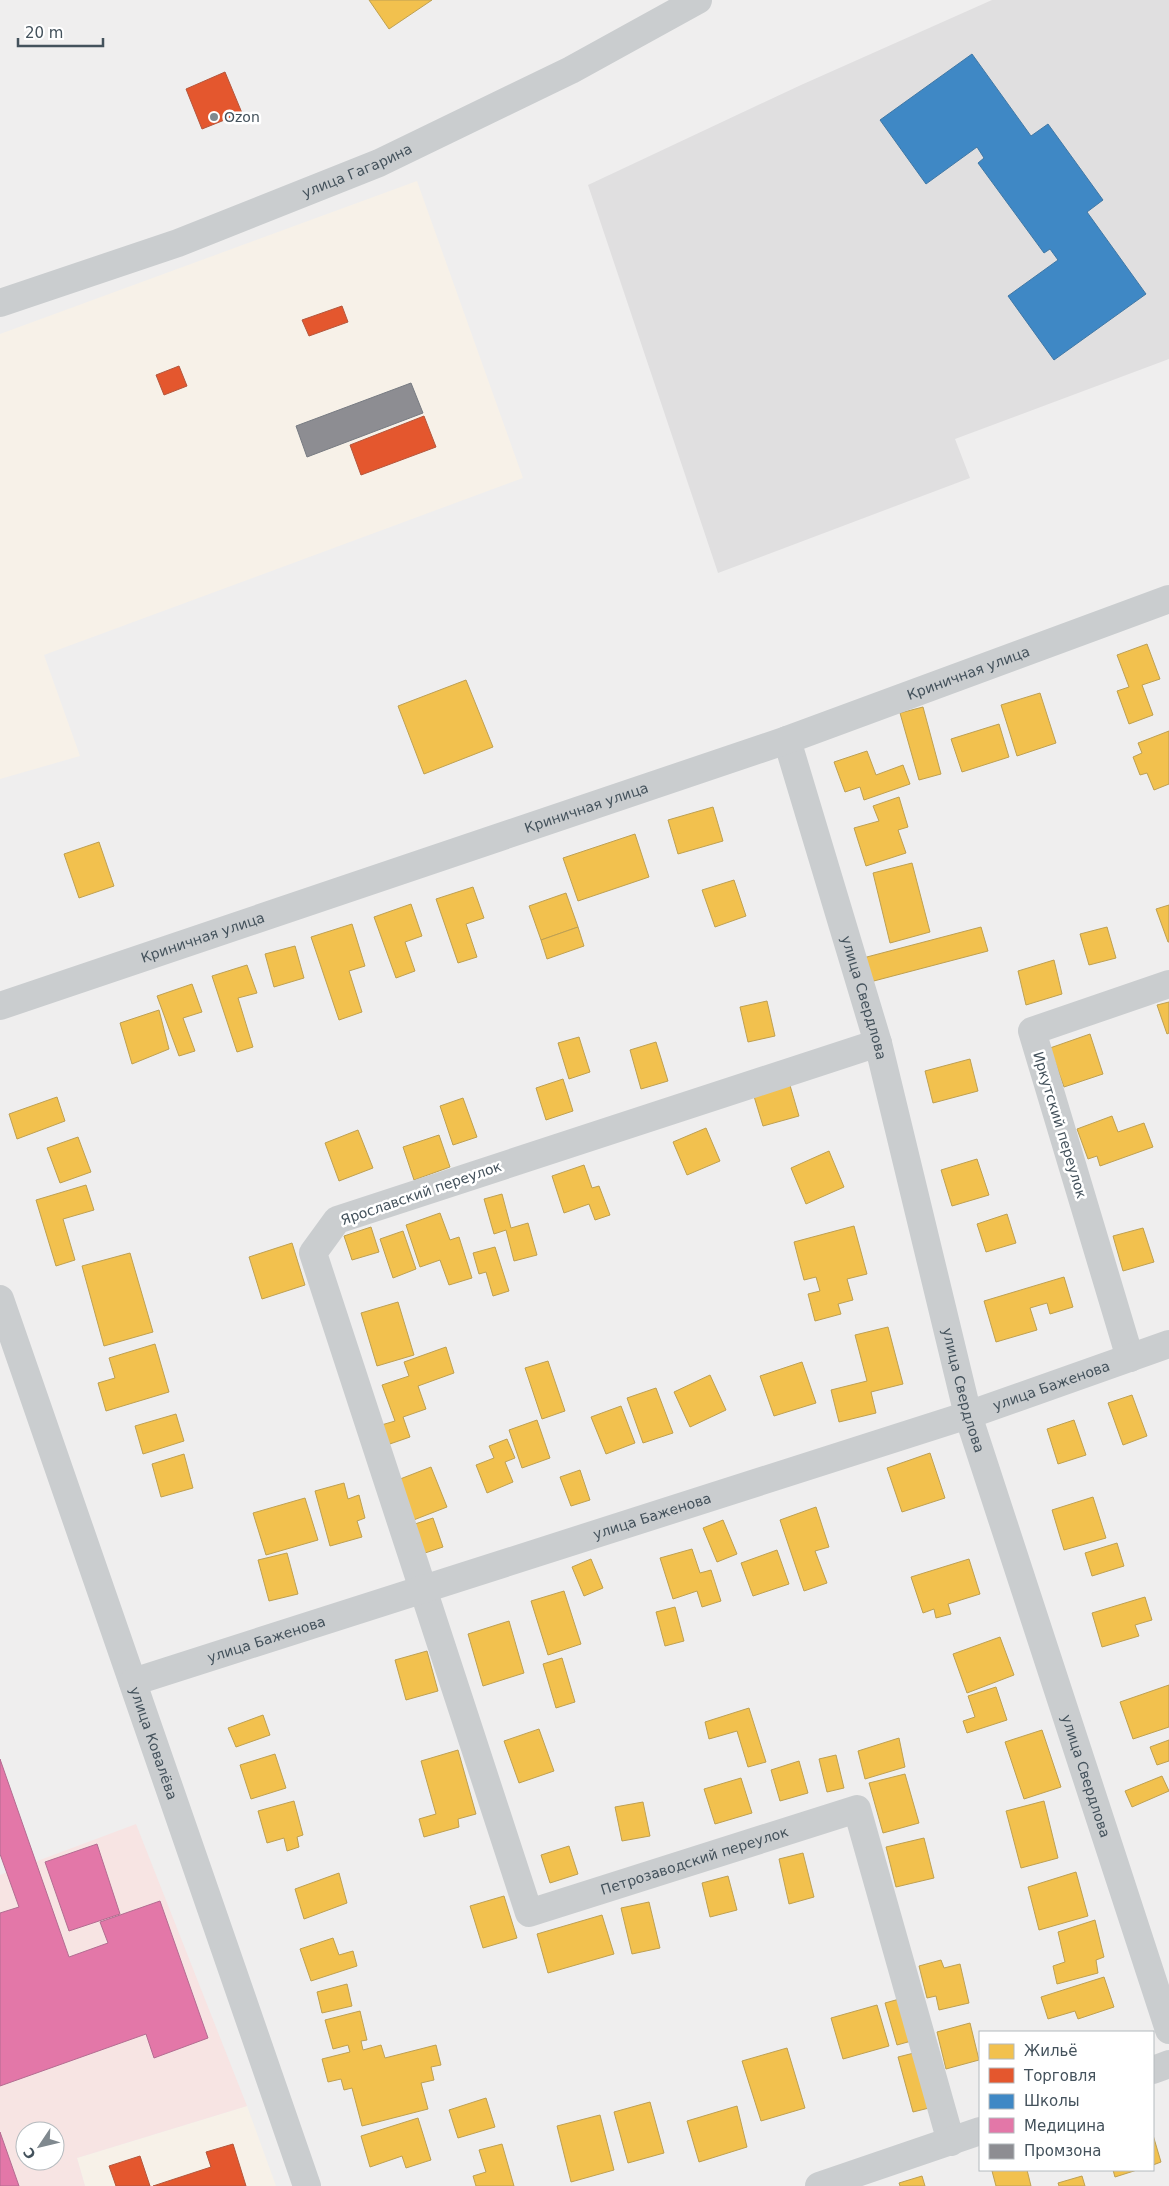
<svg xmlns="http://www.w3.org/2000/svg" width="1169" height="2186" font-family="'DejaVu Sans',sans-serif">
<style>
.commercial{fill:#f7f1e8}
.education{fill:#e0dfe0}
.medical{fill:#f7e4e3;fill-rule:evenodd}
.homes{fill:#f2c14e;stroke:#bea052}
.shops{fill:#e4572e;stroke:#b4563c}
.schools{fill:#3f88c5;stroke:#4078a6}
.health{fill:#e377a8;stroke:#b36c91}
.industry{fill:#8d8d92;stroke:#777b82}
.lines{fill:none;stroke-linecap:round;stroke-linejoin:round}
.street{stroke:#cacdcf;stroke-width:28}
.poi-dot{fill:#80898f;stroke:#fff;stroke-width:2}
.labels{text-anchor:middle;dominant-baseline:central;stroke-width:5;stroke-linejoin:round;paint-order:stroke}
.poi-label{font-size:14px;fill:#44525c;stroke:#fff;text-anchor:start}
.street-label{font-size:14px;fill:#44525c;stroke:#fff}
</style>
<rect width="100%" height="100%" fill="#efeeee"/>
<g class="commercial">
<polygon points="417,181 523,478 44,655 80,756 0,779 0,334"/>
<polygon points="247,2106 276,2186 85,2186 77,2158"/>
</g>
<polygon class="education" points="992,0 1169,0 1169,359 955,439 970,478 718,573 588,185 801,85"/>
<path class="medical" d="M 136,1824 L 247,2106 L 77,2158 L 85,2186 L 0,2186 L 0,1875 ZM 25,2131 L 55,2131 L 55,2161 L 25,2161 Z"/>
<g class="homes">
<polygon points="369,0 432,0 389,29"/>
<polygon points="1147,644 1160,679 1142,685 1153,715 1129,724 1117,691 1129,687 1117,655"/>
<polygon points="466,680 493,747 424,774 398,706"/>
<polygon points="1040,693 1056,743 1017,756 1001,705"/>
<polygon points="923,707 941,774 919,780 900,713"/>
<polygon points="999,724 1009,757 962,772 951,739"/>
<polygon points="1169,731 1169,784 1154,790 1147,773 1140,775 1133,757 1142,753 1138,743"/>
<polygon points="867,751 876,775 903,765 910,784 864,800 860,787 845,792 834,762"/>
<polygon points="899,797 908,827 898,830 906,853 866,866 854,828 879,821 873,806"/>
<polygon points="713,807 723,841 678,854 668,820"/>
<polygon points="635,834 649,877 578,901 563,858"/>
<polygon points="99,842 114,886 79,898 64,854"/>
<polygon points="912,863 930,932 890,943 873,873"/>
<polygon points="734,880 746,916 715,927 702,890"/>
<polygon points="473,887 484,918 466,924 477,957 458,963 436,899"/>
<polygon points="566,893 578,927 541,940 529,906"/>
<polygon points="411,904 422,936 405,942 415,971 396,978 374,917"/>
<polygon points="1169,905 1169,942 1168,942 1156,909"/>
<polygon points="352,924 365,966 349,971 362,1012 339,1020 311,937"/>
<polygon points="578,927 584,946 547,959 541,940"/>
<polygon points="981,927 988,951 870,982 863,958"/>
<polygon points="1107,927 1116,958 1089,965 1080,934"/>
<polygon points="295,946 304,978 274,987 265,954"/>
<polygon points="1054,960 1062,994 1026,1005 1018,971"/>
<polygon points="247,965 257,993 238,998 253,1047 237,1052 212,976"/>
<polygon points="192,984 202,1012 183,1018 195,1051 179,1056 157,996"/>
<polygon points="767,1001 775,1036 748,1042 740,1007"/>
<polygon points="1169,1002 1169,1033 1167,1034 1157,1005"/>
<polygon points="159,1010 169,1049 132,1064 120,1023"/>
<polygon points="1090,1034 1103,1074 1064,1087 1050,1048"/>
<polygon points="579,1037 590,1072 569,1079 558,1043"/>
<polygon points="656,1042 668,1081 641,1089 630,1050"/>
<polygon points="970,1059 978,1091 933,1103 925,1071"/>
<polygon points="563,1079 573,1111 546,1120 536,1088"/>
<polygon points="789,1082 799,1116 763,1126 753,1093"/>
<polygon points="57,1097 65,1121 17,1139 9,1114"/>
<polygon points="463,1098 477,1137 453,1145 440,1106"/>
<polygon points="1112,1116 1118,1132 1144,1123 1153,1147 1100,1166 1097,1156 1088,1159 1077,1129"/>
<polygon points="706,1128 720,1161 687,1175 673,1142"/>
<polygon points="358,1130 373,1168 339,1181 325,1143"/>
<polygon points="439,1135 450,1167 414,1180 403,1147"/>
<polygon points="78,1137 91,1172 60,1183 47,1148"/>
<polygon points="829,1151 844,1187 806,1204 791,1168"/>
<polygon points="977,1159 989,1195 952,1206 941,1170"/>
<polygon points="584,1165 592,1188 599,1186 610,1215 595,1220 589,1204 564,1213 552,1176"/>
<polygon points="86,1185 94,1210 63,1219 75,1260 56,1266 36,1200"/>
<polygon points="502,1194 511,1228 528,1223 537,1255 514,1261 506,1230 494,1234 484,1199"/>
<polygon points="440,1213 450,1240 459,1237 472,1278 449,1285 440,1260 420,1267 406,1225"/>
<polygon points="1007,1214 1016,1243 986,1252 977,1224"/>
<polygon points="854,1226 867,1274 847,1279 853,1300 838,1304 841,1314 815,1321 808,1294 820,1291 816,1277 804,1280 794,1242"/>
<polygon points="371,1227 379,1252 352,1260 344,1236"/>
<polygon points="1143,1228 1154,1262 1123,1271 1113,1236"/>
<polygon points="403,1231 416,1269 393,1278 380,1239"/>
<polygon points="292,1243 305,1285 262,1299 249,1257"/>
<polygon points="495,1247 509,1291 493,1296 486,1272 479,1274 473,1253"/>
<polygon points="130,1253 153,1332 104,1346 82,1266"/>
<polygon points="1064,1277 1073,1307 1050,1314 1047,1303 1030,1308 1037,1330 996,1342 984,1301"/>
<polygon points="398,1302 414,1355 377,1366 361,1313"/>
<polygon points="888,1327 903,1384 871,1392 876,1413 839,1422 831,1390 867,1381 855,1335"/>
<polygon points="155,1344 169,1392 106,1411 98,1383 115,1378 109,1358"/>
<polygon points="446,1347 454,1373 418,1386 426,1409 403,1417 410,1437 384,1446 378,1426 395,1421 382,1385 409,1376 404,1362"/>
<polygon points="548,1361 565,1411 542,1419 525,1368"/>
<polygon points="802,1362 816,1403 774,1416 760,1376"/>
<polygon points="710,1375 726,1410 690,1427 674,1392"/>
<polygon points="656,1388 673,1433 643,1443 627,1398"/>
<polygon points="1132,1395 1147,1436 1123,1445 1108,1403"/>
<polygon points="621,1406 635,1443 606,1454 591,1417"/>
<polygon points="176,1414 184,1441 143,1454 135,1426"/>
<polygon points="537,1420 550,1458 522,1468 509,1430"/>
<polygon points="1074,1420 1086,1455 1058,1464 1047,1429"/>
<polygon points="507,1439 515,1458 505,1462 513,1482 487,1493 476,1465 494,1458 489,1446"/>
<polygon points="930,1453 945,1498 902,1512 887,1468"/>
<polygon points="184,1454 193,1488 161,1497 152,1464"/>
<polygon points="431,1467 447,1507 411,1521 395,1481"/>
<polygon points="580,1470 590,1500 571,1506 560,1477"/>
<polygon points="344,1483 348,1499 359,1495 365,1518 357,1521 362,1537 330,1546 315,1491"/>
<polygon points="1093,1497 1106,1538 1064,1550 1052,1510"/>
<polygon points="305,1498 318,1540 266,1555 253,1513"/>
<polygon points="816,1507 829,1547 815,1551 827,1583 804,1591 780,1520"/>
<polygon points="433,1518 443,1547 419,1555 409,1526"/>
<polygon points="723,1520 737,1554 717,1562 703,1528"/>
<polygon points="1117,1543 1124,1566 1092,1576 1085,1553"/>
<polygon points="692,1549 700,1573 711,1570 721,1601 702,1607 697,1591 673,1599 660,1558"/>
<polygon points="777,1550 789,1584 753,1596 741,1563"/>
<polygon points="287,1553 298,1594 269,1601 258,1560"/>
<polygon points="591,1559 603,1588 584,1596 572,1567"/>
<polygon points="969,1559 980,1594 948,1604 951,1614 936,1618 934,1609 923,1613 911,1577"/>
<polygon points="564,1591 581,1644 548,1655 531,1601"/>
<polygon points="1145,1597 1152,1620 1135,1625 1139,1636 1102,1647 1092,1613"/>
<polygon points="675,1607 684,1641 665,1646 656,1612"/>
<polygon points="509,1621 524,1673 483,1686 468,1634"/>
<polygon points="1000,1637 1014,1675 967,1693 953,1654"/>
<polygon points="427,1651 438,1691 406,1700 395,1660"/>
<polygon points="562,1658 575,1702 556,1708 543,1664"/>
<polygon points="1169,1685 1169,1727 1133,1739 1120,1702"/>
<polygon points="996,1687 1007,1720 967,1733 963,1721 975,1717 968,1696"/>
<polygon points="749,1708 766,1762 748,1767 737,1731 709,1739 705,1722"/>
<polygon points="263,1715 270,1735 236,1747 228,1728"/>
<polygon points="539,1729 554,1771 519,1783 504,1741"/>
<polygon points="1042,1730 1061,1787 1024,1799 1005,1742"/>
<polygon points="899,1738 905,1767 865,1779 858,1751"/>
<polygon points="1169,1740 1169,1761 1157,1765 1150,1747"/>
<polygon points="458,1750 476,1814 458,1819 459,1827 424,1837 419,1819 436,1814 421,1761"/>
<polygon points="275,1754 286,1788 251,1799 240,1765"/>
<polygon points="836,1755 844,1788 827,1792 819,1759"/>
<polygon points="799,1761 808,1793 780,1801 771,1770"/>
<polygon points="905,1774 919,1823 883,1833 869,1783"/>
<polygon points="1162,1776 1169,1791 1132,1807 1125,1791"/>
<polygon points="741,1778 752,1813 715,1824 704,1789"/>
<polygon points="294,1801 303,1835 297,1837 299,1847 287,1851 284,1838 267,1843 258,1811"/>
<polygon points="1044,1801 1058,1858 1021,1868 1006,1811"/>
<polygon points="643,1802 650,1836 622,1841 615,1807"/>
<polygon points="924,1838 934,1878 896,1887 886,1847"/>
<polygon points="569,1846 578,1874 550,1883 541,1855"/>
<polygon points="803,1853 814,1897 789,1904 779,1859"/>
<polygon points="1076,1872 1088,1916 1039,1930 1028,1887"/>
<polygon points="339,1873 347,1903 304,1919 295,1889"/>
<polygon points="728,1876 737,1910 710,1917 702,1883"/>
<polygon points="504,1896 517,1938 483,1948 470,1906"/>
<polygon points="649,1902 660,1948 632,1954 621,1908"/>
<polygon points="602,1915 614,1954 548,1973 537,1934"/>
<polygon points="1095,1920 1104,1957 1096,1960 1098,1973 1057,1984 1053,1966 1065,1962 1058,1932"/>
<polygon points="333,1938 339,1955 353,1951 357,1966 311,1981 300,1949"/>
<polygon points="941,1960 944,1968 960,1964 969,2003 939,2010 936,1996 927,1998 919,1966"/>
<polygon points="1104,1977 1114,2007 1078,2019 1075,2011 1048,2019 1041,1997"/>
<polygon points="347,1984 352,2006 322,2013 317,1992"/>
<polygon points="903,1998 915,2040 897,2045 885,2003"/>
<polygon points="877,2005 889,2046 843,2059 831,2018"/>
<polygon points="360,2011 367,2040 361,2041 363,2050 381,2045 385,2058 436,2045 441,2065 431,2067 434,2080 421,2083 428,2109 362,2126 352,2088 344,2090 341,2079 328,2082 322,2059 350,2052 348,2045 333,2049 325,2020"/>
<polygon points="970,2023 979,2060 946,2069 937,2032"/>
<polygon points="787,2048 805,2108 761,2121 742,2061"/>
<polygon points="922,2051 937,2106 913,2112 898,2057"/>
<polygon points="486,2098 495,2127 458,2138 449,2110"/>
<polygon points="650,2102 664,2153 628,2163 614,2112"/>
<polygon points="737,2106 747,2147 699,2162 687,2121"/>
<polygon points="600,2115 614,2170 571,2182 557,2126"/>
<polygon points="418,2118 431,2160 406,2168 402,2156 370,2167 361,2136"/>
<polygon points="1153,2135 1161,2162 1153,2165"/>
<polygon points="502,2144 514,2186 476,2186 473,2176 486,2172 479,2150"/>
<polygon points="996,2170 1027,2170 1031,2186 996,2186 992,2171"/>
<polygon points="1113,2170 1137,2170 1115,2177"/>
<polygon points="922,2176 925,2186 900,2186 899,2183"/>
<polygon points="1082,2176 1085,2186 1059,2186 1058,2183"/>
</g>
<g class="shops">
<polygon points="225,72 242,113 202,129 186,89"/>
<polygon points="342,306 348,322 309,336 302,320"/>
<polygon points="179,366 187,386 164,395 156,375"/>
<polygon points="424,416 436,447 361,475 350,445"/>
<polygon points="233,2144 246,2186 153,2186 211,2167 206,2152"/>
<polygon points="140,2156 150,2186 116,2186 109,2166"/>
</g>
<polygon class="schools" points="972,54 1031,136 1048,124 1103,200 1087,212 1146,294 1054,360 1008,296 1058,260 1050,249 1044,253 978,163 984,158 977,147 926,184 880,120"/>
<g class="health">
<polygon points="0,1759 69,1957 108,1943 100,1922 160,1901 208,2038 154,2058 146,2034 0,2086 0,1913 19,1907 0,1854"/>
<polygon points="97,1844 120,1914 69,1931 45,1862"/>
<polygon points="0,2132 19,2186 0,2186"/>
</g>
<polygon class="industry" points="411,383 423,413 307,457 296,426"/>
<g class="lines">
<g class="street">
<path id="s1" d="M 0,303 L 178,243 L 379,163 L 571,70 L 698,0"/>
<path id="s2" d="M 787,740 L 878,1043 L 968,1415 L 1169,2030"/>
<path id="s3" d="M 0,1006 L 787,740 L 1169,599"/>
<path id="s4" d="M 878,1043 L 337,1220 L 313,1253 L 529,1913 L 857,1809 L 951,2142"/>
<path id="s5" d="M 0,1299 L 307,2186"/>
<polyline points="1130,1358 1032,1031 1169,984"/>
<path id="s6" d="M 133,1682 L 968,1415 L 1169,1344"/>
<polyline points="1153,2070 1169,2064"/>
<polyline points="819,2186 980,2131"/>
</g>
</g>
<circle class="poi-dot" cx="214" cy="117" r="5"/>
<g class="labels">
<g class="poi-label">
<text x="224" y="117">Ozon</text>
</g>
<g class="street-label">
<text stroke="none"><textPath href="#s1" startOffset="381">улица Гагарина</textPath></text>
<text stroke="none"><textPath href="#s3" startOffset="1024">Криничная улица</textPath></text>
<text stroke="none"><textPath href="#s3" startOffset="619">Криничная улица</textPath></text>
<text stroke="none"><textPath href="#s3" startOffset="214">Криничная улица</textPath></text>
<text stroke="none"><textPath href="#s2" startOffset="269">улица Свердлова</textPath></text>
<text transform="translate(1060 1125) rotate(73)">Иркутский переулок</text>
<text transform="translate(421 1193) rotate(-19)">Ярославский переулок</text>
<text stroke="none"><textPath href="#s6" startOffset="965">улица Баженова</textPath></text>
<text stroke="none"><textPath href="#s2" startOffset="674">улица Свердлова</textPath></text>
<text stroke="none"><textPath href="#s6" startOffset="545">улица Баженова</textPath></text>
<text stroke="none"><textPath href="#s6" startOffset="140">улица Баженова</textPath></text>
<text stroke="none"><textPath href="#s5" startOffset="470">улица Ковалёва</textPath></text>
<text stroke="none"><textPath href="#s2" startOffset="1079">улица Свердлова</textPath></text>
<text stroke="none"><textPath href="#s4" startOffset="1478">Петрозаводский переулок</textPath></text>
</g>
</g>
<rect x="979" y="2031" width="175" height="140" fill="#ffffff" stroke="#b4babe"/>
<rect x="989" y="2044" width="25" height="15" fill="#f2c14e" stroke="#b4babe"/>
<text x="1024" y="2056" font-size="15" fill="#44525c">Жильё</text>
<rect x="989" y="2068" width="25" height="15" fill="#e4572e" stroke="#b4babe"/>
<text x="1024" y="2081" font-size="15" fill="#44525c">Торговля</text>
<rect x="989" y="2094" width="25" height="15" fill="#3f88c5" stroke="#b4babe"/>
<text x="1024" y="2106" font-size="15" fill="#44525c">Школы</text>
<rect x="989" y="2118" width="25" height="15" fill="#e377a8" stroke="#b4babe"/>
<text x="1024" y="2131" font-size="15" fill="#44525c">Медицина</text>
<rect x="989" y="2144" width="25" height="15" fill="#8d8d92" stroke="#b4babe"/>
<text x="1024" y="2156" font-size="15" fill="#44525c">Промзона</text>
<g transform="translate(40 2146) rotate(235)"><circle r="24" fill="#ffffff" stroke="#b4babe"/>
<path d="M0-4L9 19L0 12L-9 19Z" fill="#80898f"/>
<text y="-8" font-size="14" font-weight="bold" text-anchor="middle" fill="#44525c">С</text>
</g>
<path d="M18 38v8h85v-8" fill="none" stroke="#44525c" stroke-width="2.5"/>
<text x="25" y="38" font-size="15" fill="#44525c" stroke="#ffffff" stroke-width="4" paint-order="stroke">20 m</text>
</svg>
